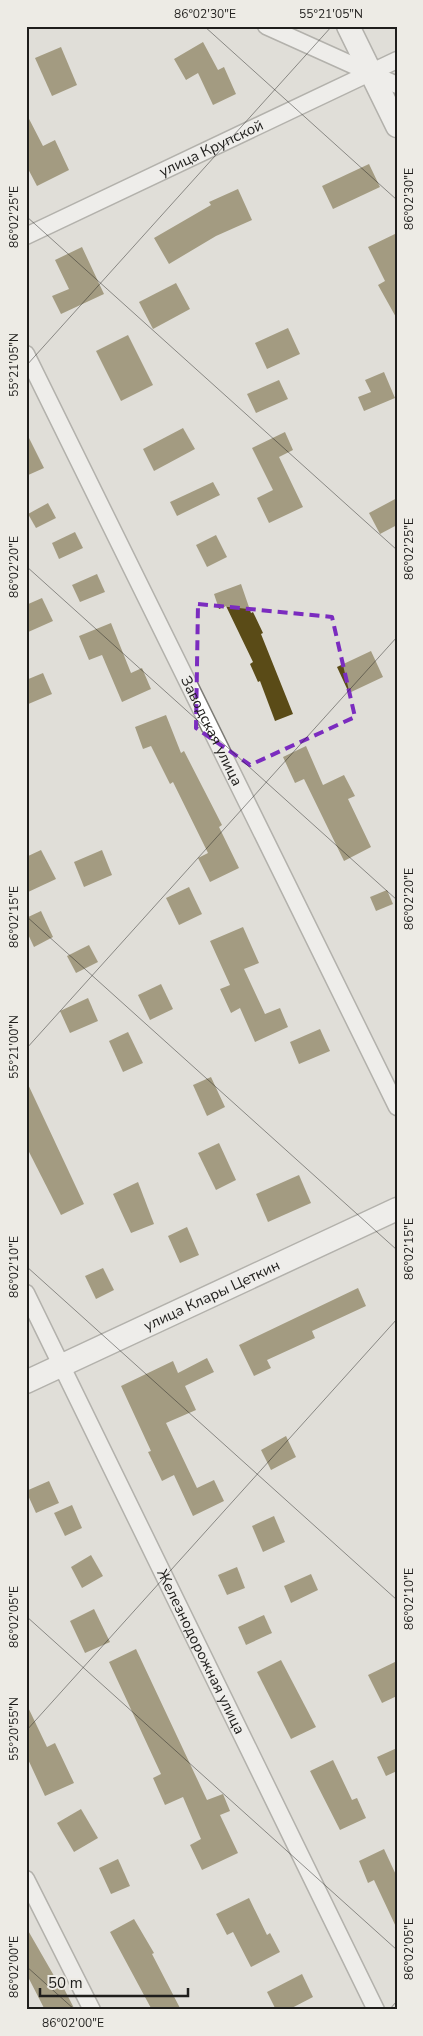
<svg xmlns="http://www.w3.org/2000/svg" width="423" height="2036" font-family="'Nunito Sans',sans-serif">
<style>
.building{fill:#5a4b17}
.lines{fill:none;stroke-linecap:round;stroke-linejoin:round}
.street-casing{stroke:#7c7b75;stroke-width:19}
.secondary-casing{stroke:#7c7b75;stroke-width:25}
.street{stroke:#fff;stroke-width:16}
.secondary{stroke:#fff;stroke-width:22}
.marked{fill:none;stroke:#7b2cbf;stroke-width:4;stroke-dasharray:10 6;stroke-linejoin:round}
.ticks{fill:none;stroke:#1f1e1c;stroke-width:1;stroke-opacity:0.45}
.labels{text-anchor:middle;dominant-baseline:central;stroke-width:5;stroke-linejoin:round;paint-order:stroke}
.street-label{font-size:15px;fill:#1f1e1c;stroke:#edebe5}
.neatline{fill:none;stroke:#1f1e1c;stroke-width:2}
.ticks-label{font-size:12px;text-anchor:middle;fill:#1f1e1c}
</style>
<rect width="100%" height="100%" fill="#e0ded8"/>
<g class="building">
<polygon points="203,42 218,70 224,67 236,94 213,105 198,73 186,80 174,59"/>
<polygon points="61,47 77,85 52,96 35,58"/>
<polygon points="26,113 43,146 55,140 69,170 37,186 26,165"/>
<polygon points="369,164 380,187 333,209 322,186"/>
<polygon points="238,189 252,220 216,236 169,264 154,238 211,205 209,202"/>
<polygon points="397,233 397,319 378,285 385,281 368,247"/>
<polygon points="82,247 104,294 61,314 52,296 69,289 55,260"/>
<polygon points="176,283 190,309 153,329 139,302"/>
<polygon points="288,328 300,354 267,369 255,343"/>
<polygon points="128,335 153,385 121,401 96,351"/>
<polygon points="384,372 395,398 364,411 358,397 371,392 365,380"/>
<polygon points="279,380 288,399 256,413 247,394"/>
<polygon points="183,428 195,449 154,471 143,449"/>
<polygon points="26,432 44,468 26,476"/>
<polygon points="285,432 293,450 279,457 303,507 269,523 257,498 273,490 252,448"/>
<polygon points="213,482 220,495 177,516 170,502"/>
<polygon points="397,498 397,525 380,534 369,513"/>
<polygon points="48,503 56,518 36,528 28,514"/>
<polygon points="75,532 83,548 59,559 52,543"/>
<polygon points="216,535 227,557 207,567 196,545"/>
<polygon points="97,574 105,592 80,602 72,585"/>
<polygon points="241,584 251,613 253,612 263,633 261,634 293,714 275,721 260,681 258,682 250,664 253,662 226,606 219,609 214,594"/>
<polygon points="42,598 53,621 26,633 26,605"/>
<polygon points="111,623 131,673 142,668 151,689 122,702 102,655 89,660 79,636"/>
<polygon points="371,651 383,677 349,693 337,667"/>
<polygon points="43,673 52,694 26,705 26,680"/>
<polygon points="166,715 181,753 184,751 222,825 219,827 239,868 210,882 198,858 208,853 173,782 170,784 151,746 143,749 135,727"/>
<polygon points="306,746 323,785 344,775 355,796 348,799 371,847 344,861 304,779 295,783 283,757"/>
<polygon points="41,850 56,879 26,893 26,857"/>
<polygon points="102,850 112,875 84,887 74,862"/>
<polygon points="189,887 202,914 179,925 166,898"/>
<polygon points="387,890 393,904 376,911 370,897"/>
<polygon points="41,911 53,937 34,947 26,930 26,918"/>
<polygon points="243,927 259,963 244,969 265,1014 280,1008 288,1027 255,1042 240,1008 231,1013 220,989 230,985 210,941"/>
<polygon points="89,945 98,962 76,973 67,956"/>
<polygon points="161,984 173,1009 150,1020 138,995"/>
<polygon points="88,998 98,1021 70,1033 60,1011"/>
<polygon points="320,1029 330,1051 299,1064 290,1042"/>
<polygon points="128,1032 143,1063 123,1072 109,1041"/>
<polygon points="211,1077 225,1107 207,1116 193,1085"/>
<polygon points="26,1080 84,1204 61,1215 26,1146"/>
<polygon points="219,1143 236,1180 216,1190 198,1153"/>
<polygon points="299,1175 311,1203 268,1222 256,1194"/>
<polygon points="138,1182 154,1224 131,1233 113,1194"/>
<polygon points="187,1227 199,1255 180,1263 168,1236"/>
<polygon points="103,1268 114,1290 96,1299 85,1276"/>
<polygon points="358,1288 366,1306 312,1331 315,1338 267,1360 271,1368 254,1376 239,1345"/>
<polygon points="207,1358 214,1372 185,1386 196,1410 166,1423 197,1488 214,1480 224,1501 193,1516 174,1475 162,1481 148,1452 151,1451 121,1386 173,1361 178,1373"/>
<polygon points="286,1436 296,1457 271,1470 261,1450"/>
<polygon points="49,1481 59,1503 36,1513 26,1491"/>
<polygon points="72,1505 82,1528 65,1536 54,1513"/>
<polygon points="274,1516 285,1542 263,1552 252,1526"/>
<polygon points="91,1555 103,1576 82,1588 71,1567"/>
<polygon points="237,1567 245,1588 227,1595 218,1575"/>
<polygon points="311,1574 318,1590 291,1603 284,1586"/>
<polygon points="94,1609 110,1642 85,1653 70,1621"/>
<polygon points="264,1615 272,1633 246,1645 238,1627"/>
<polygon points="136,1649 207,1800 223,1794 230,1811 220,1815 238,1853 202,1870 190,1845 201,1839 183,1797 165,1805 153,1778 161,1774 109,1662"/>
<polygon points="281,1660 316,1727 291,1739 257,1672"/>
<polygon points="397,1661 397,1696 382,1703 368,1675"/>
<polygon points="26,1703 47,1747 55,1743 74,1783 45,1796 26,1755"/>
<polygon points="397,1748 397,1771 386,1776 377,1757"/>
<polygon points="333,1760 352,1800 357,1798 366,1818 340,1830 310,1771"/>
<polygon points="81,1809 98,1838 74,1852 57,1823"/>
<polygon points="384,1849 397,1877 397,1929 374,1880 368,1883 359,1861"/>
<polygon points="118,1859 130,1886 111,1894 99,1868"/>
<polygon points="249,1898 267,1935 270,1933 280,1952 251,1967 233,1932 227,1935 216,1914"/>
<polygon points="134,1919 154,1953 152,1954 181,2010 152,2010 110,1932"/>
<polygon points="26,1927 57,1981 59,1979 75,2010 45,2010 26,1973"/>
<polygon points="302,1974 313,1997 288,2010 276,2010 267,1992"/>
</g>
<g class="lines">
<g class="street-casing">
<g id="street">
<polyline points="266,26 397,85"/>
<path id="s1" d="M 26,236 L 397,60"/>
<path id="s2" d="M 26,354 L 397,1107"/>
<path id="s3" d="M 26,1293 L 376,2010"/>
<polyline points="26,1879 92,2010"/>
</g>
</g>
<g class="secondary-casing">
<g id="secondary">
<polyline points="348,26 397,126"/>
<path id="s4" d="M 26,1382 L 397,1209"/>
</g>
</g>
<use href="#street" class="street"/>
<use href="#secondary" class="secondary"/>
</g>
<path d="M0 0H423V2036H0ZM 198,604 L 332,617 L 355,717 L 250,765 L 196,728 Z" fill="#e0ded8" fill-opacity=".55" fill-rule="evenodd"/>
<path class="marked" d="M 198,604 L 332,617 L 355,717 L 250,765 L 196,728 Z"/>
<path class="ticks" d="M 204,26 L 397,200M 26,216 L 397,550M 26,366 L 332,26M 26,566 L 397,900M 26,916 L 397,1250M 26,1049 L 397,637M 26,1266 L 397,1600M 26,1616 L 397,1950M 26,1731 L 397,1319M 26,1966 L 75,2010M 389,2010 L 397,2001"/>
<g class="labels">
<g class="street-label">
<text stroke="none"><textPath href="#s1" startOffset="205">улица Крупской</textPath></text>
<text stroke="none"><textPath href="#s2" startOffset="420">Заводская улица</textPath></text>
<text stroke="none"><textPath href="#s4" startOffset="205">улица Клары Цеткин</textPath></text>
<text stroke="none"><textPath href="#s3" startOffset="399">Железнодорожная улица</textPath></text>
</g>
</g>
<rect width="423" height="2036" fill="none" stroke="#edebe5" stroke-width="55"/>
<path d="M40 1988v8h148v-8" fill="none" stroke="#1f1e1c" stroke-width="2.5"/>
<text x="48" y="1988" font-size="15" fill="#1f1e1c" stroke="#edebe5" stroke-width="4" paint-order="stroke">50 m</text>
<rect x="28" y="28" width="368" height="1980" class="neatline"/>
<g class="ticks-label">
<text x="205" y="18">86°02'30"E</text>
<text x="331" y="18">55°21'05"N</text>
<text transform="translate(409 199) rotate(-90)" y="4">86°02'30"E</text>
<text transform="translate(14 217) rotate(-90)" y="4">86°02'25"E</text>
<text transform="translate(14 365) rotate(-90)" y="4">55°21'05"N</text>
<text transform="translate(409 549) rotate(-90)" y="4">86°02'25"E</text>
<text transform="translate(14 567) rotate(-90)" y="4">86°02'20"E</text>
<text transform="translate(409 899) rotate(-90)" y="4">86°02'20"E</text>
<text transform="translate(14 917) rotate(-90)" y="4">86°02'15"E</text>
<text transform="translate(14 1047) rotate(-90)" y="4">55°21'00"N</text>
<text transform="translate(409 1249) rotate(-90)" y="4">86°02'15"E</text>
<text transform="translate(14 1267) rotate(-90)" y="4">86°02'10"E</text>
<text transform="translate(409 1599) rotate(-90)" y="4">86°02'10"E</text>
<text transform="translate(14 1617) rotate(-90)" y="4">86°02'05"E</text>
<text transform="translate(14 1729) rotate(-90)" y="4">55°20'55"N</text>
<text transform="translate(409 1949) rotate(-90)" y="4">86°02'05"E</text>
<text transform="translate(14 1967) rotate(-90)" y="4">86°02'00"E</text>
<text x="73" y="2027">86°02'00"E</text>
</g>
</svg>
